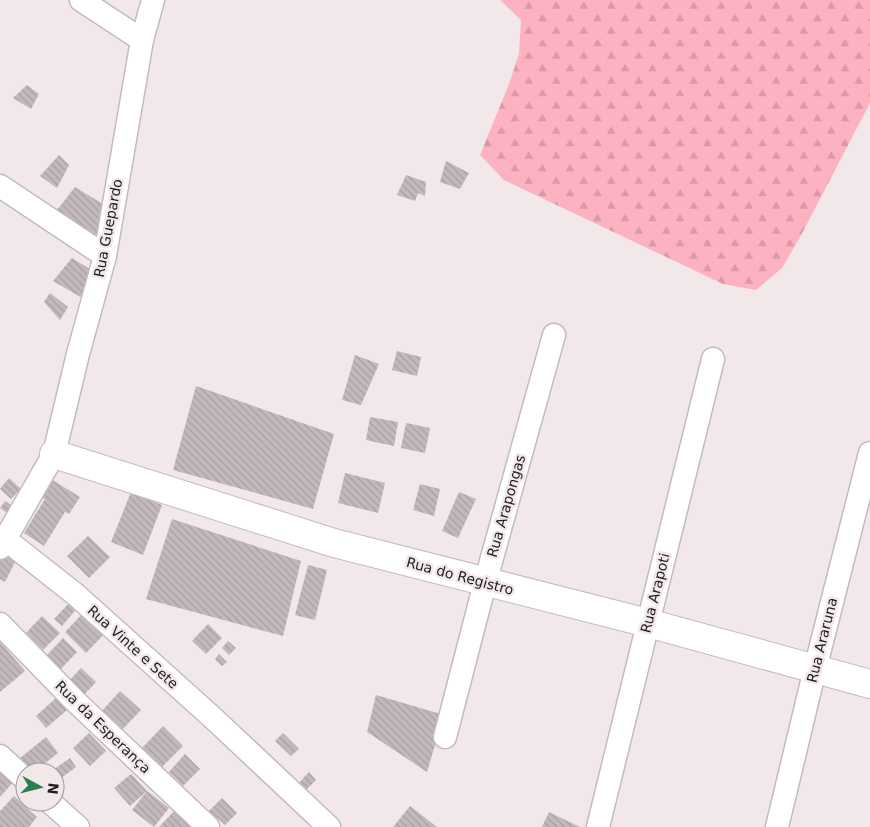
<svg xmlns="http://www.w3.org/2000/svg" width="870" height="827" font-family="'DejaVu Sans',sans-serif">
<style>
.forest{fill:url(#forest-firs)}
.building{fill:url(#building-back-hatch)}
.lines{fill:none;stroke-linecap:round;stroke-linejoin:round}
.street-casing{stroke:#c4bbbd;stroke-width:25}
.secondary-casing{stroke:#c4bbbd;stroke-width:30}
.street{stroke:#fff;stroke-width:22}
.secondary{stroke:#fff;stroke-width:28}
.labels{text-anchor:middle;dominant-baseline:central;stroke-width:5;stroke-linejoin:round;paint-order:stroke}
.street-label{font-size:14px;fill:#201d1d;stroke:#f2e8ea}
</style>
<defs>
<pattern id="forest-firs" width="22" height="20" patternUnits="userSpaceOnUse" patternTransform="scale(1.25)"><rect width="22" height="20" fill="#fdb2c1"/><path d="M5 1l3.5 6h-7zM16 11l3.5 6h-7z" fill="#d999a5"/></pattern>
<pattern id="building-back-hatch" width="6" height="6" patternUnits="userSpaceOnUse" patternTransform="scale(1.25)"><rect width="6" height="6" fill="#c3b9bb"/><path d="M-1 5l2 2M0 0l6 6M5-1l2 2" fill="none" stroke="#a79fa0"/></pattern>
</defs>
<rect width="100%" height="100%" fill="#f2e8ea"/>
<polygon class="forest" points="500,0 870,0 870,103 799,239 782,268 756,290 723,284 504,180 480,155 509,84 519,54 521,20"/>
<g class="building">
<polygon points="27,85 39,94 31,109 13,98"/>
<polygon points="59,155 69,165 57,188 40,176"/>
<polygon points="446,161 469,173 460,189 440,182"/>
<polygon points="406,175 426,182 425,196 418,193 415,201 397,195"/>
<polygon points="75,187 106,206 98,237 57,210"/>
<polygon points="72,258 93,271 84,299 53,281"/>
<polygon points="50,293 68,307 60,320 44,302"/>
<polygon points="397,351 421,357 417,376 392,370"/>
<polygon points="355,355 379,364 361,405 342,400"/>
<polygon points="196,386 334,434 313,509 173,470"/>
<polygon points="370,417 398,422 394,446 366,440"/>
<polygon points="406,423 430,428 425,453 401,448"/>
<polygon points="345,473 385,483 378,513 338,503"/>
<polygon points="9,478 21,489 11,499 0,489"/>
<polygon points="51,479 80,497 69,514 65,512 44,546 24,533 45,499 40,497"/>
<polygon points="420,484 440,489 434,516 413,510"/>
<polygon points="131,492 162,505 143,555 111,542"/>
<polygon points="459,492 476,499 458,538 442,531"/>
<polygon points="5,501 15,508 10,515 0,508"/>
<polygon points="172,519 301,561 283,636 146,599"/>
<polygon points="88,536 110,557 89,578 67,556"/>
<polygon points="4,551 17,558 5,582 0,579 0,558"/>
<polygon points="308,565 327,570 315,620 295,615"/>
<polygon points="72,600 79,606 62,626 54,619"/>
<polygon points="86,610 108,630 86,653 65,632"/>
<polygon points="42,616 60,633 43,650 26,633"/>
<polygon points="208,624 222,638 206,654 192,641"/>
<polygon points="63,638 77,652 60,670 46,656"/>
<polygon points="228,641 236,648 229,655 222,648"/>
<polygon points="0,642 25,671 0,692"/>
<polygon points="219,654 227,662 222,666 215,659"/>
<polygon points="81,668 96,682 83,696 68,682"/>
<polygon points="120,691 141,710 121,731 100,713"/>
<polygon points="376,695 444,715 427,772 367,732"/>
<polygon points="56,698 67,710 46,728 36,716"/>
<polygon points="163,726 183,746 162,767 142,748"/>
<polygon points="89,733 106,751 90,766 73,748"/>
<polygon points="283,733 299,749 291,756 275,741"/>
<polygon points="46,737 58,753 34,772 29,772 19,759"/>
<polygon points="185,754 200,769 183,786 169,772"/>
<polygon points="70,758 76,767 56,782 55,772 50,772"/>
<polygon points="0,768 14,781 1,796 0,796"/>
<polygon points="309,772 316,780 307,789 299,783"/>
<polygon points="131,774 147,791 130,806 114,788"/>
<polygon points="147,791 169,808 154,827 132,810"/>
<polygon points="14,796 37,817 29,827 0,827 0,811"/>
<polygon points="222,798 237,813 225,825 209,811"/>
<polygon points="179,806 192,827 159,827"/>
<polygon points="410,806 437,827 393,827"/>
<polygon points="549,812 580,827 542,827"/>
</g>
<g class="lines">
<g class="street-casing">
<g id="street">
<polyline points="81,0 142,40"/>
<polyline points="0,186 105,256"/>
<polyline points="5,539 75,594 213,718 329,827"/>
<polyline points="0,548 54,454 78,354 105,256 142,40 153,0"/>
<polyline points="0,624 75,701 208,827"/>
<polyline points="445,737 485,583 554,335"/>
<polyline points="0,756 25,779"/>
<polyline points="50,802 78,827"/>
<polyline points="598,827 713,359"/>
<polyline points="777,827 815,669 870,453"/>
</g>
</g>
<g class="secondary-casing">
<polyline id="secondary" points="54,454 334,543 648,623 870,684"/>
</g>
<use href="#street" class="street"/>
<use href="#secondary" class="secondary"/>
</g>
<g class="labels">
<g class="street-label">
<text transform="translate(108 228) rotate(-79)">Rua Guepardo</text>
<text transform="translate(506 506) rotate(-74)">Rua Arapongas</text>
<text transform="translate(460 576) rotate(15)">Rua do Registro</text>
<text transform="translate(655 593) rotate(-76)">Rua Arapoti</text>
<text transform="translate(822 640) rotate(-76)">Rua Araruna</text>
<text transform="translate(133 647) rotate(42)">Rua Vinte e Sete</text>
<text transform="translate(103 727) rotate(44)">Rua da Esperança</text>
</g>
</g>
<g transform="translate(40 787) rotate(97)"><circle r="24" fill="#f2e8ea" stroke="#9e9798"/>
<path d="M0-4L9 19L0 12L-9 19Z" fill="#2c7f51"/>
<text y="-8" font-size="14" font-weight="bold" text-anchor="middle" fill="#201d1d">N</text>
</g>
</svg>
